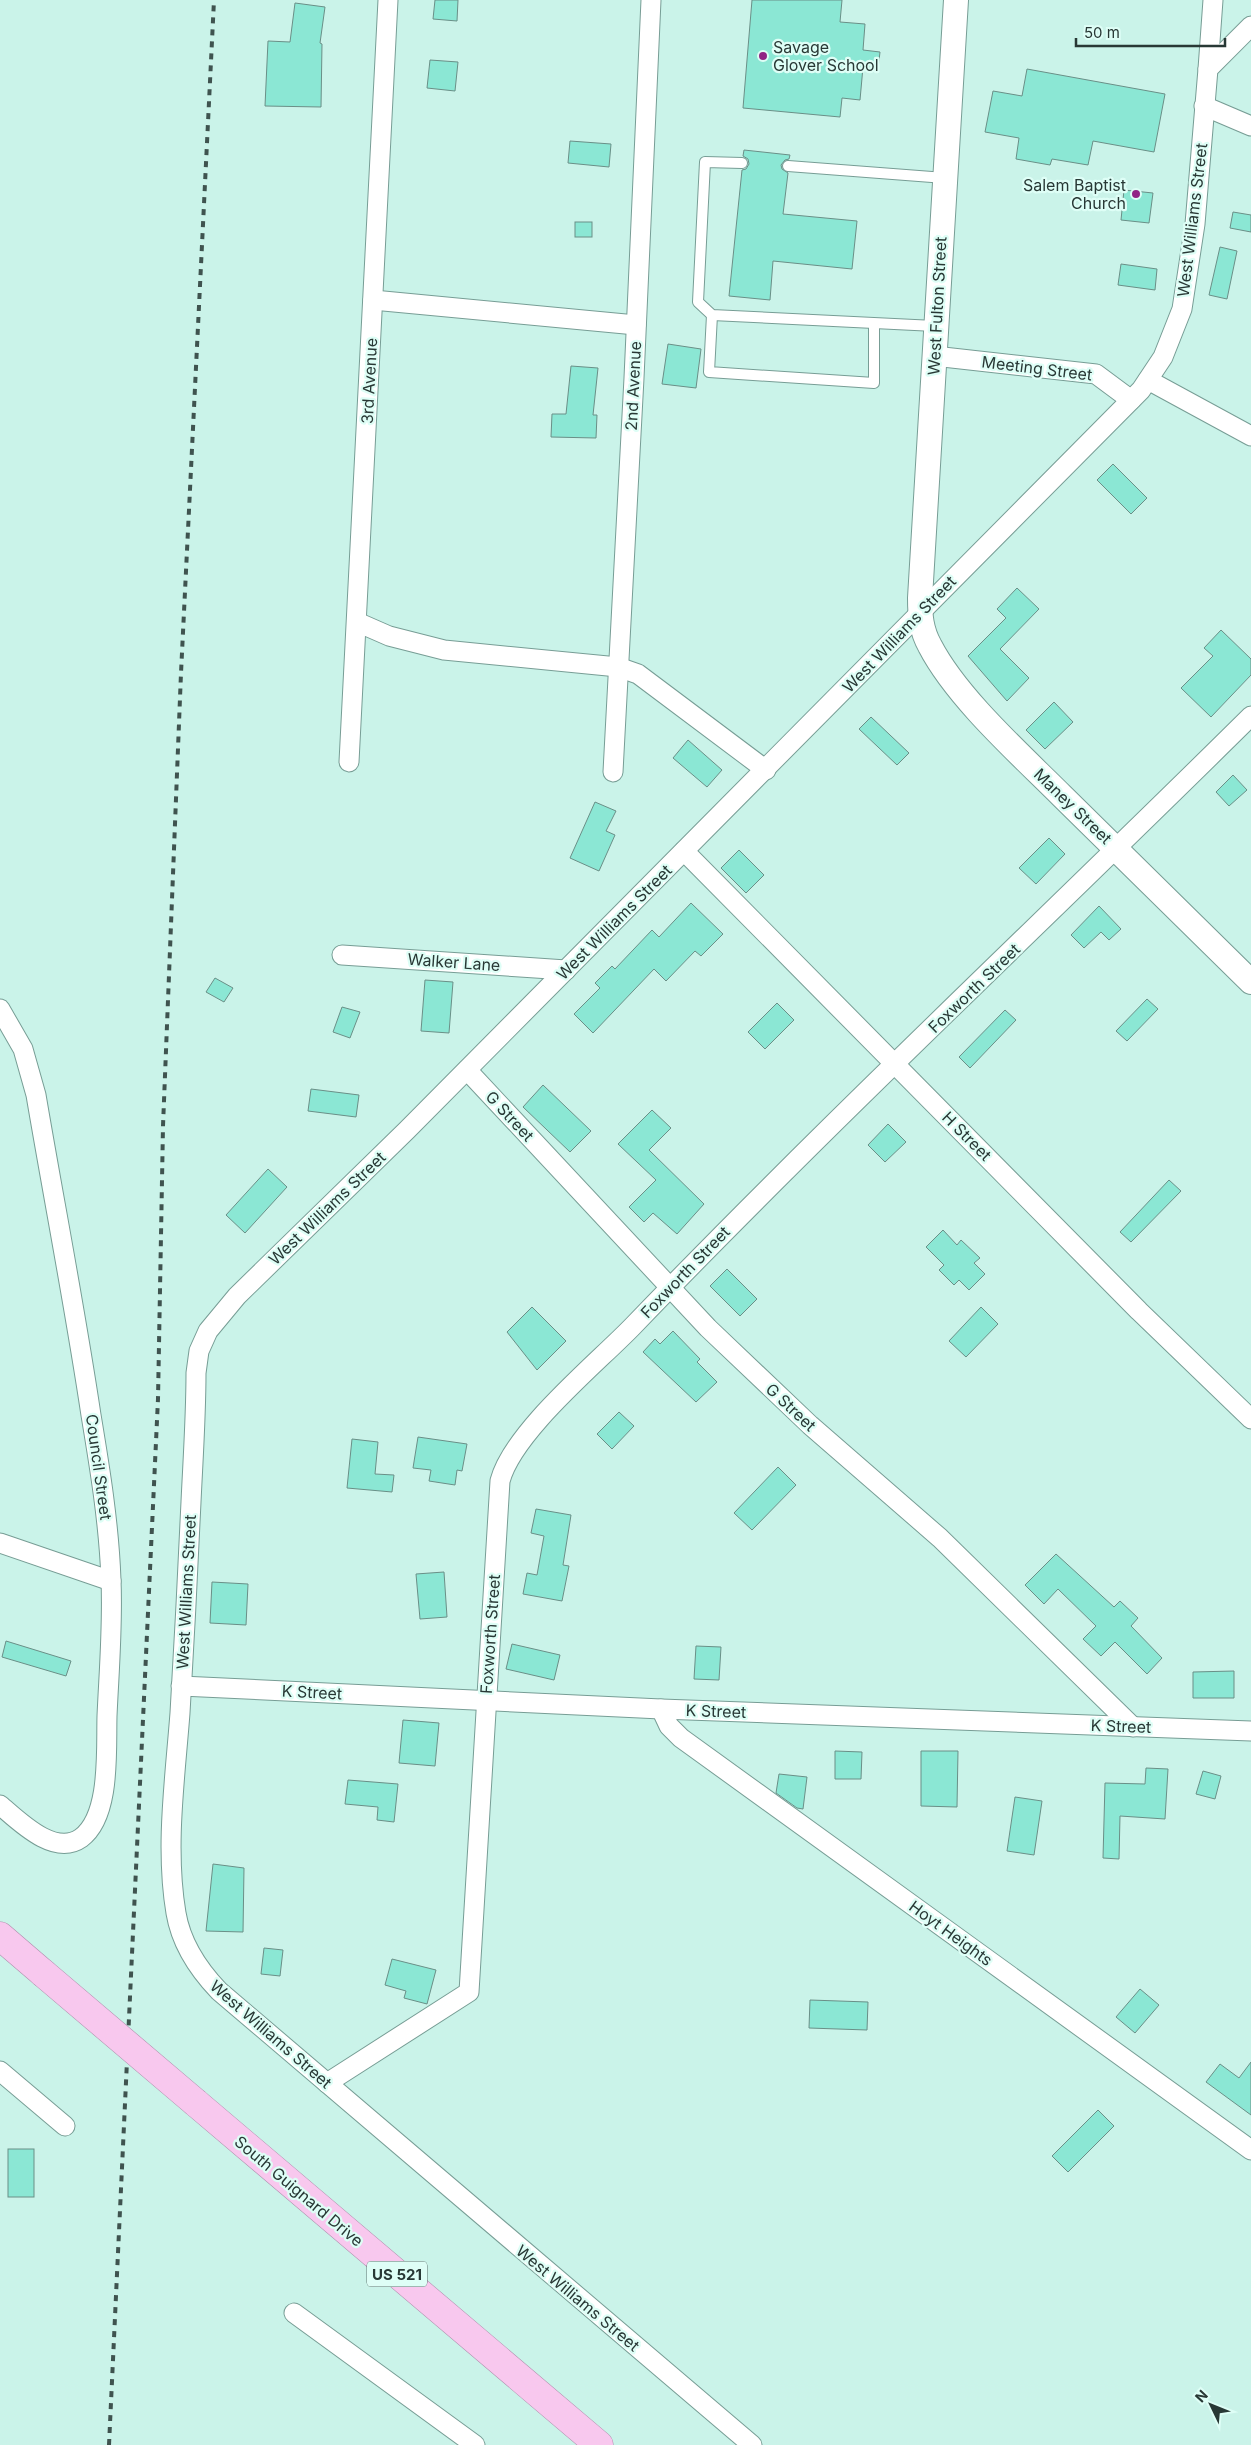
<svg xmlns="http://www.w3.org/2000/svg" width="1251" height="2445" font-family="Inter,sans-serif">
<style>
.building{fill:#8be7d4;stroke:#6a8f87}
.lines{fill:none;stroke-linecap:round;stroke-linejoin:round}
.service-casing{stroke:#779d95;stroke-width:12}
.minor-casing{stroke:#779d95;stroke-width:21}
.tertiary-casing{stroke:#779d95;stroke-width:26}
.trunk-casing{stroke:#ae8dab;stroke-width:29}
.service{stroke:#fff;stroke-width:10}
.minor{stroke:#fff;stroke-width:19}
.tertiary{stroke:#fff;stroke-width:24}
.trunk{stroke:#f8c8ee;stroke-width:28}
.rail{stroke:#3f534f;stroke-width:4;stroke-dasharray:6 6;stroke-linecap:butt}
.trunk-bridge-casing{stroke:#ae8dab;stroke-width:29;stroke-linecap:butt}
.trunk-bridge{stroke:#f8c8ee;stroke-width:28}
.poi-dot{fill:#912384;stroke:#defef6;stroke-width:2}
.labels{text-anchor:middle;dominant-baseline:central;stroke-width:4.5;stroke-linejoin:round;paint-order:stroke}
.shield{fill:#defef6;stroke:#5f736f;stroke-width:1}
.shield-label{font-size:15px;font-weight:bold;fill:#283835}
.poi-label{font-size:16px;fill:#283835;stroke:#defef6;text-anchor:start}
.street-label{font-size:16px;fill:#283835;stroke:#defef6}
</style>
<rect width="100%" height="100%" fill="#caf3e9"/>
<g class="building">
<polygon points="435,0 458,0 457,21 433,19"/>
<polygon points="752,0 842,0 840,22 865,24 863,50 880,52 878,69 863,67 860,100 842,98 840,117 743,108"/>
<polygon points="295,3 325,7 320,43 322,44 321,107 265,106 268,41 290,42"/>
<polygon points="430,60 458,62 455,91 427,88"/>
<polygon points="1027,69 1165,94 1154,152 1093,141 1088,165 1052,159 1050,165 1016,159 1019,138 985,132 993,91 1022,96"/>
<polygon points="570,141 611,144 609,167 568,163"/>
<polygon points="744,150 790,155 789,159 785,160 781,165 782,169 788,173 783,214 857,221 852,269 773,261 770,300 729,296 742,170 746,169 749,164 748,159 743,156"/>
<polygon points="1124,190 1153,193 1149,223 1121,220"/>
<polygon points="1233,212 1251,215 1251,232 1230,228"/>
<rect x="575" y="222" width="17" height="15"/>
<polygon points="1220,247 1237,251 1227,299 1209,295"/>
<polygon points="1121,264 1157,269 1155,290 1118,285"/>
<polygon points="668,344 701,349 696,388 662,384"/>
<polygon points="571,366 598,368 593,415 597,415 596,438 551,437 552,414 566,414"/>
<polygon points="1113,464 1147,498 1131,514 1097,480"/>
<polygon points="1017,588 1039,609 1000,649 1029,678 1007,701 968,656 1006,618 997,609"/>
<polygon points="1221,630 1251,659 1251,675 1211,717 1181,688 1213,656 1204,648"/>
<polygon points="1054,702 1073,722 1045,749 1026,730"/>
<polygon points="871,717 909,753 897,765 859,729"/>
<polygon points="688,740 722,770 707,787 673,758"/>
<polygon points="1233,775 1247,790 1229,806 1216,792"/>
<polygon points="595,802 616,811 606,831 615,835 599,871 570,858"/>
<polygon points="1049,838 1065,854 1036,884 1019,868"/>
<polygon points="739,850 764,875 746,893 721,868"/>
<polygon points="691,903 723,934 701,956 695,951 666,981 654,969 593,1033 574,1014 600,988 595,983 612,966 615,969 652,930 659,937"/>
<polygon points="1099,906 1121,929 1109,940 1101,932 1084,948 1071,935"/>
<polygon points="215,978 233,988 224,1002 206,992"/>
<polygon points="425,980 453,982 449,1033 421,1031"/>
<polygon points="1147,999 1158,1009 1127,1041 1116,1031"/>
<polygon points="777,1003 794,1020 765,1049 748,1032"/>
<polygon points="342,1007 360,1012 350,1038 333,1032"/>
<polygon points="1005,1010 1016,1020 970,1068 959,1057"/>
<polygon points="543,1085 591,1131 570,1152 523,1107"/>
<polygon points="311,1089 359,1095 356,1117 308,1111"/>
<polygon points="652,1110 671,1128 649,1150 704,1204 677,1234 653,1213 644,1222 629,1207 656,1180 618,1144"/>
<polygon points="888,1124 906,1142 885,1162 868,1145"/>
<polygon points="268,1169 287,1187 245,1233 226,1215"/>
<polygon points="1169,1180 1181,1191 1131,1242 1120,1232"/>
<polygon points="943,1230 957,1245 961,1240 980,1258 974,1263 985,1274 969,1290 959,1280 954,1285 939,1270 944,1265 926,1247"/>
<polygon points="727,1269 757,1299 740,1316 710,1286"/>
<polygon points="532,1307 566,1341 537,1370 507,1332"/>
<polygon points="981,1307 998,1324 966,1357 949,1341"/>
<polygon points="673,1331 700,1359 697,1362 717,1382 696,1402 643,1352 655,1339 660,1344"/>
<polygon points="619,1412 634,1426 612,1449 597,1434"/>
<polygon points="418,1437 467,1444 462,1471 457,1470 455,1485 429,1481 431,1470 413,1468"/>
<polygon points="352,1439 378,1442 375,1474 394,1475 392,1492 347,1488"/>
<polygon points="778,1467 796,1485 752,1530 734,1513"/>
<polygon points="536,1509 571,1515 563,1565 569,1566 562,1601 523,1594 527,1573 537,1575 544,1536 531,1533"/>
<polygon points="1056,1554 1114,1607 1120,1601 1138,1618 1131,1626 1162,1658 1147,1674 1115,1642 1101,1656 1083,1639 1096,1626 1058,1589 1044,1604 1025,1585"/>
<polygon points="444,1572 447,1617 420,1619 416,1574"/>
<polygon points="212,1582 248,1584 246,1625 210,1623"/>
<polygon points="6,1641 71,1661 66,1676 2,1657"/>
<polygon points="512,1644 560,1655 554,1680 506,1669"/>
<polygon points="696,1646 721,1647 719,1680 694,1679"/>
<polygon points="1234,1671 1234,1698 1193,1698 1193,1672"/>
<polygon points="403,1720 439,1723 435,1766 399,1763"/>
<polygon points="835,1751 862,1752 861,1779 835,1779"/>
<polygon points="921,1751 958,1751 957,1807 921,1806"/>
<polygon points="1146,1768 1168,1769 1165,1819 1120,1816 1119,1859 1103,1858 1105,1783 1145,1784"/>
<polygon points="1203,1771 1221,1776 1215,1799 1196,1794"/>
<polygon points="779,1774 807,1777 803,1809 797,1808 776,1793"/>
<polygon points="348,1780 398,1784 394,1822 377,1820 378,1807 345,1804"/>
<polygon points="1015,1797 1042,1801 1034,1855 1007,1851"/>
<polygon points="213,1864 244,1868 243,1932 206,1931"/>
<polygon points="264,1948 283,1950 280,1976 261,1974"/>
<polygon points="392,1959 436,1970 427,2004 404,1998 406,1991 385,1985"/>
<polygon points="1140,1989 1159,2005 1135,2033 1116,2017"/>
<polygon points="810,2000 868,2002 867,2030 809,2028"/>
<polygon points="1251,2062 1251,2115 1206,2082 1220,2064 1239,2078"/>
<polygon points="1098,2110 1114,2126 1068,2172 1052,2156"/>
<rect x="8" y="2149" width="26" height="48"/>
</g>
<g class="lines">
<g class="service-casing">
<g id="service">
<polyline points="742,163 705,162 698,302 712,315 935,326"/>
<polyline points="788,166 945,178"/>
<polyline points="712,315 709,372 874,383 874,324"/>
</g>
</g>
<g class="minor-casing">
<g id="minor">
<polyline points="1208,69 1213,0"/>
<polyline points="1204,106 1251,126"/>
<polyline points="373,300 636,325"/>
<polyline points="934,356 1096,374 1131,400"/>
<polyline points="1148,380 1251,436"/>
<polyline points="357,622 389,636 444,650 618,667 638,674 766,770"/>
<polyline points="349,762 388,0"/>
<polyline points="613,772 634,378 651,0"/>
<polyline points="684,851 1139,1311 1251,1419"/>
<polyline points="342,955 566,970"/>
<path d="M 0,1009 L 23,1049 L 36,1095 C 54,1201 75,1308 91,1415 C 100,1469 109,1524 111,1580 C 113,1625 109,1671 107,1716 C 106,1750 111,1816 81,1838 C 54,1857 19,1821 0,1805"/>
<polyline points="467,1070 708,1328 810,1425 940,1538 1133,1727"/>
<polyline points="0,1543 111,1581"/>
<polyline points="181,1686 661,1709 1251,1731"/>
<polyline points="661,1709 669,1726 681,1738 1251,2150"/>
<polyline points="0,2071 65,2126"/>
<path d="M 327,2083 L 469,1992 L 500,1481 C 513,1432 595,1365 632,1327 C 833,1118 1045,920 1251,716"/>
<polyline points="294,2313 475,2445"/>
<path d="M 752,2445 L 219,1991 C 198,1969 181,1943 176,1913 C 165,1848 175,1779 180,1713 C 184,1643 188,1572 191,1502 C 193,1459 196,1416 196,1373 L 199,1351 L 208,1331 L 237,1296 L 407,1130 L 1141,390 L 1163,357 L 1182,309 L 1195,224 L 1208,69 L 1251,26"/>
</g>
</g>
<g class="tertiary-casing">
<path id="tertiary" d="M 956,0 L 920,598 C 920,615 921,630 930,646 C 957,698 1020,754 1062,796 C 1125,858 1188,920 1251,982"/>
</g>
<g class="trunk-casing">
<g id="trunk">
<polyline points="0,1936 43,1973"/>
<polyline points="196,2103 599,2445"/>
</g>
</g>
<use href="#service" class="service"/>
<use href="#minor" class="minor"/>
<use href="#tertiary" class="tertiary"/>
<use href="#trunk" class="trunk"/>
<polyline class="rail" points="109,2445 158,1399 163,1126 181,673 214,0"/>
<g class="trunk-bridge-casing">
<polyline id="trunk-bridge" points="43,1973 196,2103"/>
</g>
<use href="#trunk-bridge" class="trunk-bridge"/>
</g>
<g class="poi-dot">
<circle cx="763" cy="56" r="5"/>
<circle cx="1136" cy="194" r="5"/>
</g>
<g class="labels">
<rect class="shield" x="367" y="2261.5" width="60" height="25" rx="4"/>
<g class="shield-label">
<text x="397" y="2274">US 521</text>
</g>
<g class="poi-label">
<text x="773" y="47">Savage<tspan x="773" dy="18">Glover School</tspan></text>
<text x="1126" y="185" text-anchor="end">Salem Baptist<tspan x="1126" dy="18">Church</tspan></text>
</g>
<g class="street-label">
<text transform="translate(1192 220) rotate(-83)">West Williams Street</text>
<text transform="translate(937 306) rotate(-87)">West Fulton Street</text>
<text transform="translate(1037 368) rotate(7)">Meeting Street</text>
<text transform="translate(369 381) rotate(-87)">3rd Avenue</text>
<text transform="translate(633 386) rotate(-87)">2nd Avenue</text>
<text transform="translate(899 634) rotate(-46)">West Williams Street</text>
<text transform="translate(1073 806) rotate(44)">Maney Street</text>
<text transform="translate(614 922) rotate(-45)">West Williams Street</text>
<text transform="translate(454 962) rotate(4)">Walker Lane</text>
<text transform="translate(974 988) rotate(-44)">Foxworth Street</text>
<text transform="translate(510 1116) rotate(47)">G Street</text>
<text transform="translate(967 1136) rotate(45)">H Street</text>
<text transform="translate(327 1208) rotate(-44)">West Williams Street</text>
<text transform="translate(685 1272) rotate(-46)">Foxworth Street</text>
<text transform="translate(791 1407) rotate(43)">G Street</text>
<text transform="translate(99 1467) rotate(82)">Council Street</text>
<text transform="translate(186 1592) rotate(-87)">West Williams Street</text>
<text transform="translate(490 1634) rotate(-86)">Foxworth Street</text>
<text transform="translate(312 1692) rotate(3)">K Street</text>
<text transform="translate(716 1711) rotate(2)">K Street</text>
<text transform="translate(1121 1726) rotate(2)">K Street</text>
<text transform="translate(951 1933) rotate(36)">Hoyt Heights</text>
<text transform="translate(271 2034) rotate(41)">West Williams Street</text>
<text transform="translate(299 2191) rotate(40)">South Guignard Drive</text>
<text transform="translate(578 2298) rotate(40)">West Williams Street</text>
</g>
</g>
<g transform="translate(1211 2405) rotate(313)" stroke="#defef6" stroke-width="4" paint-order="stroke">
<path d="M0-4L9 19L0 12L-9 19Z" fill="#283835"/>
<text y="-8" font-size="14" font-weight="bold" text-anchor="middle" fill="#283835">N</text>
</g>
<path d="M1076 38v8h149v-8" fill="none" stroke="#283835" stroke-width="2.5"/>
<text x="1084" y="38" font-size="15" fill="#283835" stroke="#defef6" stroke-width="4" paint-order="stroke">50 m</text>
</svg>
